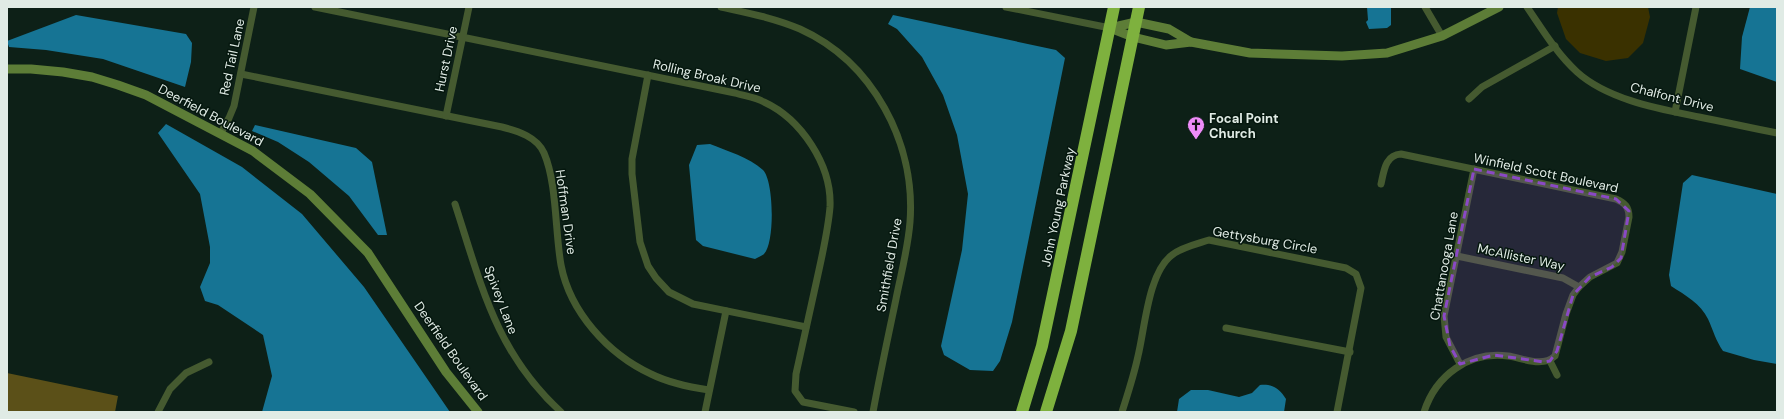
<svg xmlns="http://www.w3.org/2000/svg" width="1784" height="419" font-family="'DM Sans',sans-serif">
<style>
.green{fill:#3a3100}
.forest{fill:#5b5018}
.water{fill:#167494}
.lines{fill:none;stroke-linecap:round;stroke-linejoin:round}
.street{stroke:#455a30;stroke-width:7}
.secondary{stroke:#5d7d37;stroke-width:9}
.highway{stroke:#7eb13e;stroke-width:12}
.marked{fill:#8a49c5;fill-opacity:0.2;stroke:#8a49c5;stroke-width:3;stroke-dasharray:8 5;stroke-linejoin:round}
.labels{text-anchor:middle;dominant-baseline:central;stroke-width:3;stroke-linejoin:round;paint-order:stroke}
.street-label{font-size:13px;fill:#e0ebe5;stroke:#05170e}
.poi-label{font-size:13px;font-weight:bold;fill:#e0ebe5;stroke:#05170e;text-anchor:start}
</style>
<rect width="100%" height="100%" fill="#0d2017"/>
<polygon class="green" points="1558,7 1648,7 1650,17 1643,43 1628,58 1606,61 1580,53 1566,39 1557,13"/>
<polygon class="forest" points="7,373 118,396 115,412 7,412"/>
<g class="water">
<polygon points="1367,7 1391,7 1391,25 1387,28 1369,29 1366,22 1368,20"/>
<polygon points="1750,7 1777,7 1777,82 1740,69 1742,37"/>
<polygon points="76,15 186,34 192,43 191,62 185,87 103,59 46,50 9,47 7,41"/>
<polygon points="893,15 1056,50 1065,58 1012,322 1000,361 993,371 970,370 944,355 941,346 962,250 968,194 957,135 943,95 922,57 897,29 888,24"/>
<polygon points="166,124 242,167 302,214 364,287 450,412 262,412 272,376 263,335 218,305 205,301 200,287 210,263 210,247 200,194 158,133"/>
<polygon points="255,125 356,148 372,162 387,235 378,235 349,196 309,162 278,142 252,131"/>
<path d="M 710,144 C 727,151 749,157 763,170 C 774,181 775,243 764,254 C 762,256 758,257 755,259 L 703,246 L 696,240 L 689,165 L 697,145 Z"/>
<path d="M 1692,175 L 1777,194 L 1777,364 L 1754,360 L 1723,351 C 1716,341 1713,330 1708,319 C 1701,304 1685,295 1671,286 L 1669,275 L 1683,183 Z"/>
<path d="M 1260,385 C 1273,384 1279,388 1286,399 L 1284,412 L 1177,412 L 1179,399 L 1191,390 L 1208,390 L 1239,397 L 1252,393 Z"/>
</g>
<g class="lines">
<g class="street">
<path d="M 315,7 L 735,93 C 744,96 755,97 764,102 C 801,119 832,165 830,207 C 828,231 822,256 817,279 C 810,311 803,343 796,374 L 795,391 L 803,402 L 854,412"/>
<path d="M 721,7 C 748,13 774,18 800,29 C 873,62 916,143 910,222 C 908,248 901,274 896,299 C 888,337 880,374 873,412"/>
<polyline points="1006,7 1110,28"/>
<polyline points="1425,7 1442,36"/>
<path d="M 1527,7 C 1542,29 1557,54 1577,72 C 1608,100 1660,109 1699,117 C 1725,122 1751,128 1777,133"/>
<path d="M 241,74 L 502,127 C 518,131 537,137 544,153 C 557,183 555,232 561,265 C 570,312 608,354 651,374 C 669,383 689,387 709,390"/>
<polyline points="648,75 632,159 632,174 640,242 648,266 656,278 669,292 693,304 806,327"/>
<polyline points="1469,99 1482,87 1555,46"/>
<polyline points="1675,112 1696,7"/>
<polyline points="446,116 469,7"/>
<polyline points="221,133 229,118 234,106 254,7"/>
<path d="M 1381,184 C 1384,171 1385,155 1401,154 L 1616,199 C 1625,203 1629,207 1629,217 L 1622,252 L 1617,263 L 1590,277 L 1579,287 L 1573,295 L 1566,314 L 1555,356 C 1542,368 1523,358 1508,356 C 1469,351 1436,375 1424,412"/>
<path d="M 455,204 C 481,284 496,353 561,412"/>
<polyline points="1457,256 1563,278 1579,287"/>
<polyline points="1226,328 1350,352"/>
<polyline points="1550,361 1557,375"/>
<polyline points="1460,364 1446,337 1444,316 1474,169"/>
<polyline points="158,412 170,389 186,373 209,362"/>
<polyline points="705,412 726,311"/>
<path d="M 1122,412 C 1128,393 1134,375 1138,356 C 1145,328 1148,273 1172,255 C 1182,247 1197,244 1209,240 L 1346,268 L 1356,274 L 1361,288 L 1337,412"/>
</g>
<g class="secondary">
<polyline points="1110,28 1133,37 1166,45 1191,42 1250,53 1342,56 1387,53 1442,36 1499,7"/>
<polyline points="1110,28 1136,22 1169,29 1191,42"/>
<polyline points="7,69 31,69 63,72 92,77 118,85 146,95 253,151 310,194 368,253 446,372 478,412"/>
</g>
<g class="highway">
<polyline points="1022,412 1042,346 1114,7"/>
<polyline points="1046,412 1071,331 1139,7"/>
</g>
</g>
<path class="marked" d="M 1474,169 L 1616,199 L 1629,211 L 1621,258 L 1612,267 L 1590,277 L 1573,295 L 1557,351 L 1550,361 L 1544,362 L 1494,355 L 1460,364 L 1450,346 L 1444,316 Z"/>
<defs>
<g id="church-pin" transform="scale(0.9)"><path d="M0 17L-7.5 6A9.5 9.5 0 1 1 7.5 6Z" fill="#ee8cf8" stroke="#05170e"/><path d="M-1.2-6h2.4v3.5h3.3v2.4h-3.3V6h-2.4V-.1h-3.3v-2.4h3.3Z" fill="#111"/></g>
</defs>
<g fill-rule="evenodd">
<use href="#church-pin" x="1196" y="125"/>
</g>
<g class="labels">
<g class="street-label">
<text transform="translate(232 57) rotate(-78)">Red Tail Lane</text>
<text transform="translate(446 59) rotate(-78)">Hurst Drive</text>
<text transform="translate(707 76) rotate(13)">Rolling Broak Drive</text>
<text transform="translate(1672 97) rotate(14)">Chalfont Drive</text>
<text transform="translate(211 115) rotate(28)">Deerfield Boulevard</text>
<text transform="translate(1546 173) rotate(12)">Winfield Scott Boulevard</text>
<text transform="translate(1058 207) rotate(-78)">John Young Parkway</text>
<text transform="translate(566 212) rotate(82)">Hoffman Drive</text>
<text transform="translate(1265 240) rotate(10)">Gettysburg Circle</text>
<text transform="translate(1521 257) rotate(12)">McAllister Way</text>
<text transform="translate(889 265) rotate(-80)">Smithfield Drive</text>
<text transform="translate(1444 266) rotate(-80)">Chattanooga Lane</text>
<text transform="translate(501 300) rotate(69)">Spivey Lane</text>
<text transform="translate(451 351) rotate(55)">Deerfield Boulevard</text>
</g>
<g class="poi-label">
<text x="1209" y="118">Focal Point<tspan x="1209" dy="15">Church</tspan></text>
</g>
</g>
<rect width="1784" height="419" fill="none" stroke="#e0ebe5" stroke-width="16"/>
</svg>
